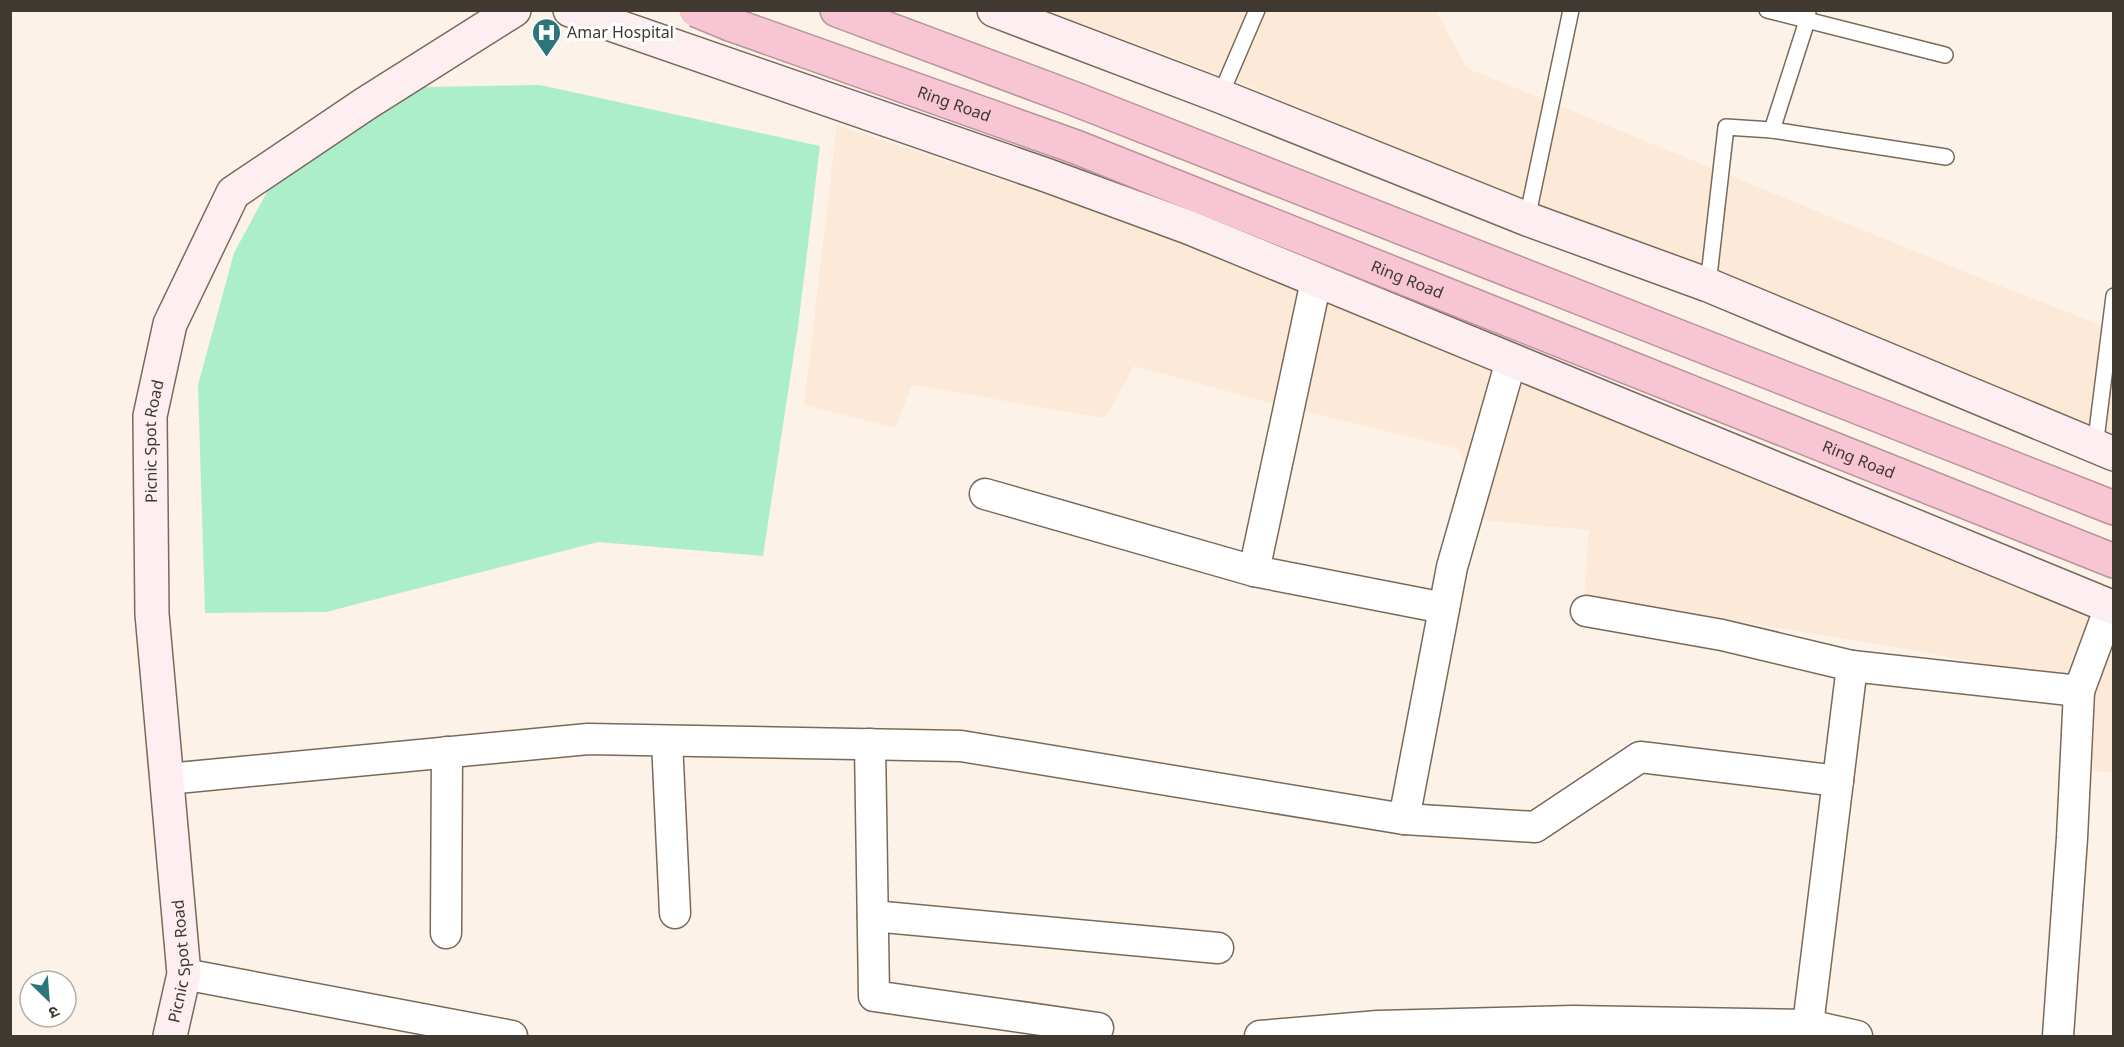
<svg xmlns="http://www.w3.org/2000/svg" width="2124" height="1047" viewBox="0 0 2124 1047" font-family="'Noto Sans','Noto Sans Devanagari',sans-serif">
  <rect width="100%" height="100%" fill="#fdf2e8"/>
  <g fill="#fde9d7">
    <polygon points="1048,11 1436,11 1467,68 1980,278 2113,330 2113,439 1547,212 1241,83"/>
    <polygon points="837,125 1113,217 1377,318 1683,450 2097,612 2070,680 1895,647 1584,596 1589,530 1482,520 1459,449 1267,402 1134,366 1105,418 912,385 895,428 804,405"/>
    <polygon points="2113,645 2113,772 2084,771 2091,684"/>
  </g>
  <polygon fill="#aceec9" points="540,85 820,146 798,327 763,556 598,542 326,612 205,613 198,385 234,253 274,179 424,87"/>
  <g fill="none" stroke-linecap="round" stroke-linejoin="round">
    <defs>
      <g id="lane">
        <polyline points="1767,10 1945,55"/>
        <polyline points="1220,96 1257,10"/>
        <polyline points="1772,130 1807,21 1808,10"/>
        <polyline points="1527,219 1571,10"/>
        <polyline points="1708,285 1726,127 1772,130 1946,157"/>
        <polyline points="2095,447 2114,296"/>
      </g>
      <g id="street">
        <polyline points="985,494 1254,571 1444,608"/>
        <polyline points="1254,571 1316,281"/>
        <polyline points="1586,611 1722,635 1852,666"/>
        <polyline points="667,741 675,913"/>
        <polyline points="870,744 874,996 1098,1028"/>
        <polyline points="167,779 588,739 961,746 1404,819 1452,567 1511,361"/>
        <polyline points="1404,819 1535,827 1640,757 1838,781"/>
        <polyline points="873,916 1218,948"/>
        <polyline points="446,933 447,752"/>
        <polyline points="184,974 512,1036"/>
        <polyline points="1260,1036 1378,1026 1573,1021 1808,1025 1852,666 2079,691 2110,607"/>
        <polyline points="1806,1036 1808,1025 1857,1036"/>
        <polyline points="2058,1036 2072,838 2079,691"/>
      </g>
      <g id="secondary">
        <polyline points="570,10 1046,175 1188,227 2114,608"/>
        <polyline points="994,10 1220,96 1527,219 1708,285 2114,454"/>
        <path id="s1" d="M170,1036l14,-62 -32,-360 -2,-198 20,-92 63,-131 132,-89 149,-94"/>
      </g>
      <g id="highway">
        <polyline points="837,10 1075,99 2114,508"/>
        <path id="s2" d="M730,24l346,123 1038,414"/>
      </g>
    </defs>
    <use href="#lane" stroke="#79695a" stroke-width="18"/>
    <use href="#street" stroke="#79695a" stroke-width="33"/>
    <use href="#secondary" stroke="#79695a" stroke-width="36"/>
    <use href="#highway" stroke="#b7949b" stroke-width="36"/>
    <use href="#lane" stroke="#fff" stroke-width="15"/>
    <use href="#street" stroke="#fff" stroke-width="30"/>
    <use href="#secondary" stroke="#fdeef2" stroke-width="33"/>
    <use href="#highway" stroke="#f7c5d3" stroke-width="33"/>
    <defs>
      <polyline id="highway-bridge" points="696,10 730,24"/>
    </defs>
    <use href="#highway-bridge" stroke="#b7949b" stroke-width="36" stroke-linecap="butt"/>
    <use href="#highway-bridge" stroke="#f7c5d3" stroke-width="33"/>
  </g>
  <defs>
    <symbol id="hospital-pin" viewBox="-11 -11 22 30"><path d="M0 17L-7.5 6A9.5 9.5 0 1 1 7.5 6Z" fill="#2b757b" stroke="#fff"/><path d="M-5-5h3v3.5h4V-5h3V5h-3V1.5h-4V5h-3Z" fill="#fff"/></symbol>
  </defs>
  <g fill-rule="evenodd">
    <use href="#hospital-pin" x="530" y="16" width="33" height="45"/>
  </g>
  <g text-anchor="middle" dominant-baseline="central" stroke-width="6" stroke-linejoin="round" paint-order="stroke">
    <g font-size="16" fill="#403932" stroke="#fff" text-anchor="start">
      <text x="567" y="32">Amar Hospital</text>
    </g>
    <g font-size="16" fill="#403932" stroke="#fff">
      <text stroke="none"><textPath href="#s2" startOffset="238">Ring Road</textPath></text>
      <text stroke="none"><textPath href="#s2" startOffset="724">Ring Road</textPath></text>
      <text stroke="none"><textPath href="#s1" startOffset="598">Picnic Spot Road</textPath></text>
      <text stroke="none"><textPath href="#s2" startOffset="1210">Ring Road</textPath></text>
      <text stroke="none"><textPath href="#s1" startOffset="76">Picnic Spot Road</textPath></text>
    </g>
  </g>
  <rect width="2124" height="1047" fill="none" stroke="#403932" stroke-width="24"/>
  <g transform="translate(48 999) rotate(155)"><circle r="28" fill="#ffffff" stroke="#b3b0ad" stroke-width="1.5"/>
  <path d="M0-4.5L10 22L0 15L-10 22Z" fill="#2b757b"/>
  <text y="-9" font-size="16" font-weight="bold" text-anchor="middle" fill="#403932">उ</text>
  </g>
</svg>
